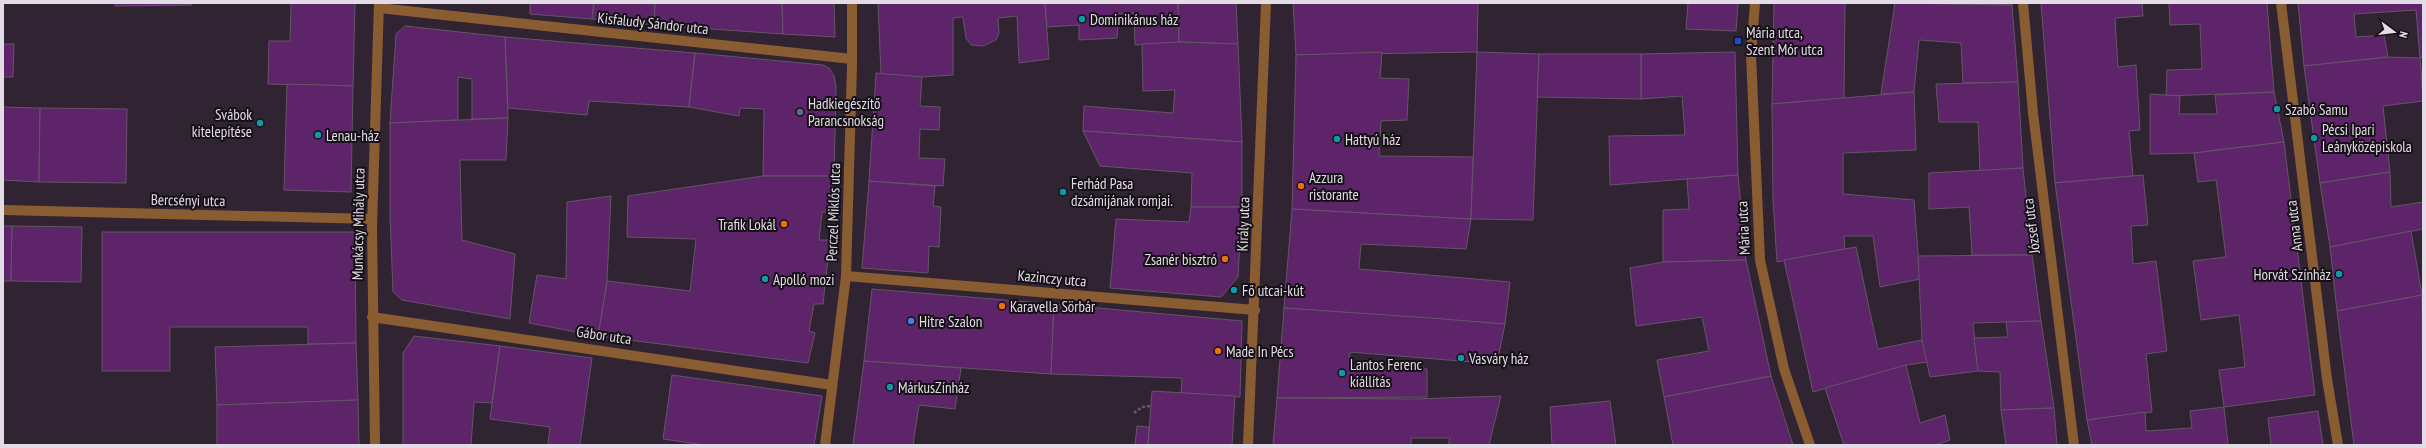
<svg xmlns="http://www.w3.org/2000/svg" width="2426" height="448" viewBox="0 0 2426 448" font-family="'PT Sans Narrow',sans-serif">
  <rect width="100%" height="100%" fill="#302433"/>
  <g fill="#5d246a" stroke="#635666">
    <polygon points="115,3 192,3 192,5 115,6"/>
    <polygon points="291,3 355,3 353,86 268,84 269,41 290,41"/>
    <polygon points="530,3 594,3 592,19 530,14"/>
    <polygon points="594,3 655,3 654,25 592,19"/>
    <polygon points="655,3 782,3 783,34 654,25"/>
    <polygon points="782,3 834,3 835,37 783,34"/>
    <polygon points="878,3 1045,3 1049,59 1019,63 1017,16 998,18 999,33 996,40 983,46 971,45 966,38 963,17 953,18 953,75 922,77 881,74"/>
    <polygon points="1045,3 1178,3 1179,42 1135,45 1134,13 1119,14 1117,38 1079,40 1079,25 1047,27"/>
    <polygon points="1178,3 1236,3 1238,44 1179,42"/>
    <polygon points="1293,3 1478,3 1477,52 1296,55"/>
    <polygon points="1688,3 1738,3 1736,31 1686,29"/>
    <polygon points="1774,3 1845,3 1844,98 1772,104"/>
    <polygon points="1895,3 2012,5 2018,82 1963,83 1961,43 1919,40 1914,92 1881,94"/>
    <polygon points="1956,3 2012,3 2012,5"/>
    <polygon points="2041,3 2142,3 2143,16 2115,18 2118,67 2136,65 2140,130 2129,131 2133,176 2055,183"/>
    <polygon points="2169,3 2267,3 2274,92 2166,96 2167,70 2202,69 2200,24 2170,25"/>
    <polygon points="2298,3 2423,3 2423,57 2420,58 2416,10 2354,14 2356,37 2384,35 2388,57 2304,66"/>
    <polygon points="405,26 505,37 508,118 472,119 472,79 458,77 458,120 390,123 396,34"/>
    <polygon points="505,37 695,53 689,107 589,101 587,115 508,108"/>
    <polygon points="1179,42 1238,44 1242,142 1083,131 1084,106 1173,113 1175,90 1143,91 1142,44"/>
    <polygon points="3,44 14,44 13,77 3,77"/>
    <polygon points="1382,52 1380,78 1409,79 1407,120 1381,121 1379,156 1473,157 1471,219 1292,209 1296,55"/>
    <polygon points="1477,52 1539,54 1533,220 1471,219"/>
    <polygon points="1735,52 1738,175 1610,185 1609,136 1685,135 1682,96 1641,99 1641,54"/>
    <polygon points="695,53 823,65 829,68 834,76 836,87 834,176 763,176 764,109 740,108 739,116 689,107"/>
    <polygon points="1539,54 1641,54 1641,99 1537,97"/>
    <polygon points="2388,57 2420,58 2423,97 2423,101 2383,106 2390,172 2320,183 2304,66"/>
    <polygon points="876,73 922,77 920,106 940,107 939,130 920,129 919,158 945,159 943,186 869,181"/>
    <polygon points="2018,82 2023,168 1980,171 1978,122 1939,122 1936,84"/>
    <polygon points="287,84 353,86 351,192 284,190"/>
    <polygon points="1914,92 1916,150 1843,153 1843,194 1914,200 1920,279 1880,287 1873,236 1844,236 1845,249 1777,262 1773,200 1772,104"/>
    <polygon points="2274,92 2284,142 2194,153 2150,154 2150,94 2180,96 2179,114 2217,114 2215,95"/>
    <polygon points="3,107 40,108 39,182 3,180"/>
    <polygon points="40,108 127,109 126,183 39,182"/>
    <polygon points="508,118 506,160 460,160 462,240 515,254 510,319 402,300 393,292 390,216 390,123"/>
    <polygon points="1083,131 1242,142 1242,207 1191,207 1192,173 1100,166"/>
    <polygon points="2284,142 2315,395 2224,407 2219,370 2245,367 2239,315 2201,320 2193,261 2226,257 2216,180 2198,182 2194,153"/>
    <polygon points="2023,168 2032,255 1972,255 1969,207 1929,209 1929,173"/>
    <polygon points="2390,172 2391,207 2423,202 2423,229 2330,247 2320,183"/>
    <polygon points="1738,175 1746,260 1663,262 1663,210 1689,209 1687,179"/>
    <polygon points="2143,175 2148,225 2131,226 2133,264 2156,261 2167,351 2146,354 2152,412 2087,420 2055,183"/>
    <polygon points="763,176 834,176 832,212 822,212 819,240 830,240 823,304 814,304 809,331 815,333 808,363 598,336 607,281 690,291 696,239 627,237 628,196"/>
    <polygon points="869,181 935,186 933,206 941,207 939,247 929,246 928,273 862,268"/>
    <polygon points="611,196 607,281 598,336 529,323 537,275 566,279 567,202"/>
    <polygon points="1191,207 1242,207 1238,277 1221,297 1110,288 1116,219 1189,222"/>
    <polygon points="1292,209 1471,219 1466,249 1361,244 1359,269 1510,282 1505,324 1284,308"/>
    <polygon points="3,226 12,226 11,281 3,281"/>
    <polygon points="12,226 82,227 81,282 11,281"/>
    <polygon points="2411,231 2422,295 2337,311 2330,247"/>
    <polygon points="102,232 355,232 356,343 308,344 308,327 170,327 170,371 102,371"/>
    <polygon points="1856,247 1878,349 1922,340 1928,362 1906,365 1813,392 1784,260"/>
    <polygon points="2032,255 2041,321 1973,323 1978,371 1930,377 1922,340 1918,256"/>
    <polygon points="1746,260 1771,376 1664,397 1657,360 1709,351 1702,317 1636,326 1630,268 1663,262"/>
    <polygon points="872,289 1054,304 1051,374 864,361"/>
    <polygon points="2422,295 2423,445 2354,445 2337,311"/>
    <polygon points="1054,304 1242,321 1240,397 1181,393 1182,378 1051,374"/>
    <polygon points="1284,308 1431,318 1505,324 1497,364 1350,352 1349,366 1427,369 1427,397 1277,398"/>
    <polygon points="2041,321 2054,408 2001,410 2000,372 1978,371 1974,338 2008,337 2006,322"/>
    <polygon points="414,336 500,346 492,403 474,402 471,445 403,445 403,353"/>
    <polygon points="356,343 358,400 217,405 215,347"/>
    <polygon points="500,346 592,358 580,445 548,445 550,427 490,419"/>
    <polygon points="864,361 961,368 955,409 919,405 913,445 853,445"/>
    <polygon points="1906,365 1920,423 1945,415 1950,440 1935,445 1844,445 1825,388"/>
    <polygon points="672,375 822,396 814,445 704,445 663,439"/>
    <polygon points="1771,376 1793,445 1673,445 1664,397"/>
    <polygon points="1152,391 1235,396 1232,445 1148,445"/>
    <polygon points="1501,396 1489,445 1448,445 1450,438 1411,438 1411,445 1273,445 1277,398 1414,399"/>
    <polygon points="358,400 359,445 217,445 217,405"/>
    <polygon points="1610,401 1616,445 1552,445 1550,407"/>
    <polygon points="2224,407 2228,445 2092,445 2087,420 2145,412 2146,431 2192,428 2190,411"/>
    <polygon points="2054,408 2057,445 2006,445 2001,410"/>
    <polygon points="2318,411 2323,445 2271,445 2268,418"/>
    <polygon points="1137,426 1149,427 1148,445 1135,445"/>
  </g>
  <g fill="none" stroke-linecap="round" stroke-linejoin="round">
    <polyline stroke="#675c6a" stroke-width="2.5" stroke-dasharray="3 2" stroke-linecap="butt" points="1134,413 1142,407 1150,406"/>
    <polyline stroke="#8a5c31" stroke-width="10" points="1248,445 1266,3"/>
    <g stroke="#8a5c31" stroke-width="10">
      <polyline points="1755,3 1751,55 1760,260 1784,369 1810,445"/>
      <polyline points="2023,3 2033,113 2074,445"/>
      <polyline points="2281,3 2327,379 2338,445"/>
      <polyline points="379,8 852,59"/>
      <polyline points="3,210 372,219"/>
      <polyline points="846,276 1255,310"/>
      <polyline points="372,317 832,385"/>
      <polyline points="375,445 372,227 379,3"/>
      <polyline points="825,445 846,276 852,66 852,3"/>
    </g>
  </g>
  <g fill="#0f9aa8" stroke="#151016" stroke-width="1.5">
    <circle cx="1082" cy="19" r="4"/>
    <circle cx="2277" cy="109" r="4"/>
    <circle cx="260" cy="123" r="4"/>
    <circle cx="318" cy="135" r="4"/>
    <circle cx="2314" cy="138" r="4"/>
    <circle cx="1337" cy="139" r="4"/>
    <circle cx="1063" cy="192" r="4"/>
    <circle cx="2339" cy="274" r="4"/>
    <circle cx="765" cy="279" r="4"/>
    <circle cx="1234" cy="290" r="4"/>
    <circle cx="1461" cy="358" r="4"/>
    <circle cx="1342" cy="373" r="4"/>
    <circle cx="890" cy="387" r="4"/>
  </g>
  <rect fill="#1a4fb4" stroke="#151016" stroke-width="1.5" x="1734" y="37" width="8" height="8" rx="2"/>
  <circle fill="#5c6f8a" stroke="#151016" stroke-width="1.5" cx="800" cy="112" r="4"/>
  <g fill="#e8710a" stroke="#151016" stroke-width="1.5">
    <circle cx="1301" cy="186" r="4"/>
    <circle cx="784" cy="224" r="4"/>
    <circle cx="1225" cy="259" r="4"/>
    <circle cx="1002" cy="306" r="4"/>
    <circle cx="1218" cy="351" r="4"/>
  </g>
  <circle fill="#3f7fe0" stroke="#151016" stroke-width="1.5" cx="911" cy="321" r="4"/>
  <g text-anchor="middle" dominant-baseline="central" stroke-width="4" stroke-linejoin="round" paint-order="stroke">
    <g font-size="15" fill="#e3dbe5" stroke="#151016" text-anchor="start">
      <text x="1090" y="19">Dominikánus ház</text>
      <text x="1746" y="32">Mária utca,<tspan x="1746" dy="17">Szent Mór utca</tspan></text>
      <text x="808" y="103">Hadkiegészítő<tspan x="808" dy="17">Parancsnokság</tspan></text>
      <text x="2285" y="109">Szabó Samu</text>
      <text x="252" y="114" text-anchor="end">Svábok<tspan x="252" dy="17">kitelepítése</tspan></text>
      <text x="2322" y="129">Pécsi Ipari<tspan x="2322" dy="17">Leányközépiskola</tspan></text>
      <text x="326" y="135">Lenau-ház</text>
      <text x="1345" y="139">Hattyú ház</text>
      <text x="1309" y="177">Azzura<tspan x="1309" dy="17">ristorante</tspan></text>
      <text x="1071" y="183">Ferhád Pasa<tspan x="1071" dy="17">dzsámijának romjai.</tspan></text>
      <text x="776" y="224" text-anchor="end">Trafik Lokál</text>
      <text x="1217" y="259" text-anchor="end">Zsanér bisztró</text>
      <text x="2331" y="274" text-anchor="end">Horvát Színház</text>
      <text x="773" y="279">Apolló mozi</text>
      <text x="1242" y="290">Fő utcai-kút</text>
      <text x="1010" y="306">Karavella Sörbár</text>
      <text x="919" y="321">Hitre Szalon</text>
      <text x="1226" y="351">Made In Pécs</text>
      <text x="1469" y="358">Vasváry ház</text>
      <text x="1350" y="364">Lantos Ferenc<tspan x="1350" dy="17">kiállítás</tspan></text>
      <text x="898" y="387">MárkusZínház</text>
    </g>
    <g font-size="15" fill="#e3dbe5" stroke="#151016">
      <text transform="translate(653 23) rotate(6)">Kisfaludy Sándor utca</text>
      <text transform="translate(188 200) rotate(1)">Bercsényi utca</text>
      <text transform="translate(833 212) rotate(-88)">Perczel Miklós utca</text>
      <text transform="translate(358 224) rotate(-89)">Munkácsy Mihály utca</text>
      <text transform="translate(1243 224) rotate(-88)">Király utca</text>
      <text transform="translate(2031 226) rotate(-97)">József utca</text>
      <text transform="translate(2294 226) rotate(-97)">Anna utca</text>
      <text transform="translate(1743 228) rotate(-93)">Mária utca</text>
      <text transform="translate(1052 278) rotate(5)">Kazinczy utca</text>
      <text transform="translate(604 335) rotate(8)">Gábor utca</text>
    </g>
  </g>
  <rect width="2426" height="448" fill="none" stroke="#e3dbe5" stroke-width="8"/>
  <g transform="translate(2394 32) rotate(105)" stroke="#151016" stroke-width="3" paint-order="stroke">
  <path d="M0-3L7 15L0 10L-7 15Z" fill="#e3dbe5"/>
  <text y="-6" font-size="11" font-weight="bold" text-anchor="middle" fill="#e3dbe5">N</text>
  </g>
</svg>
